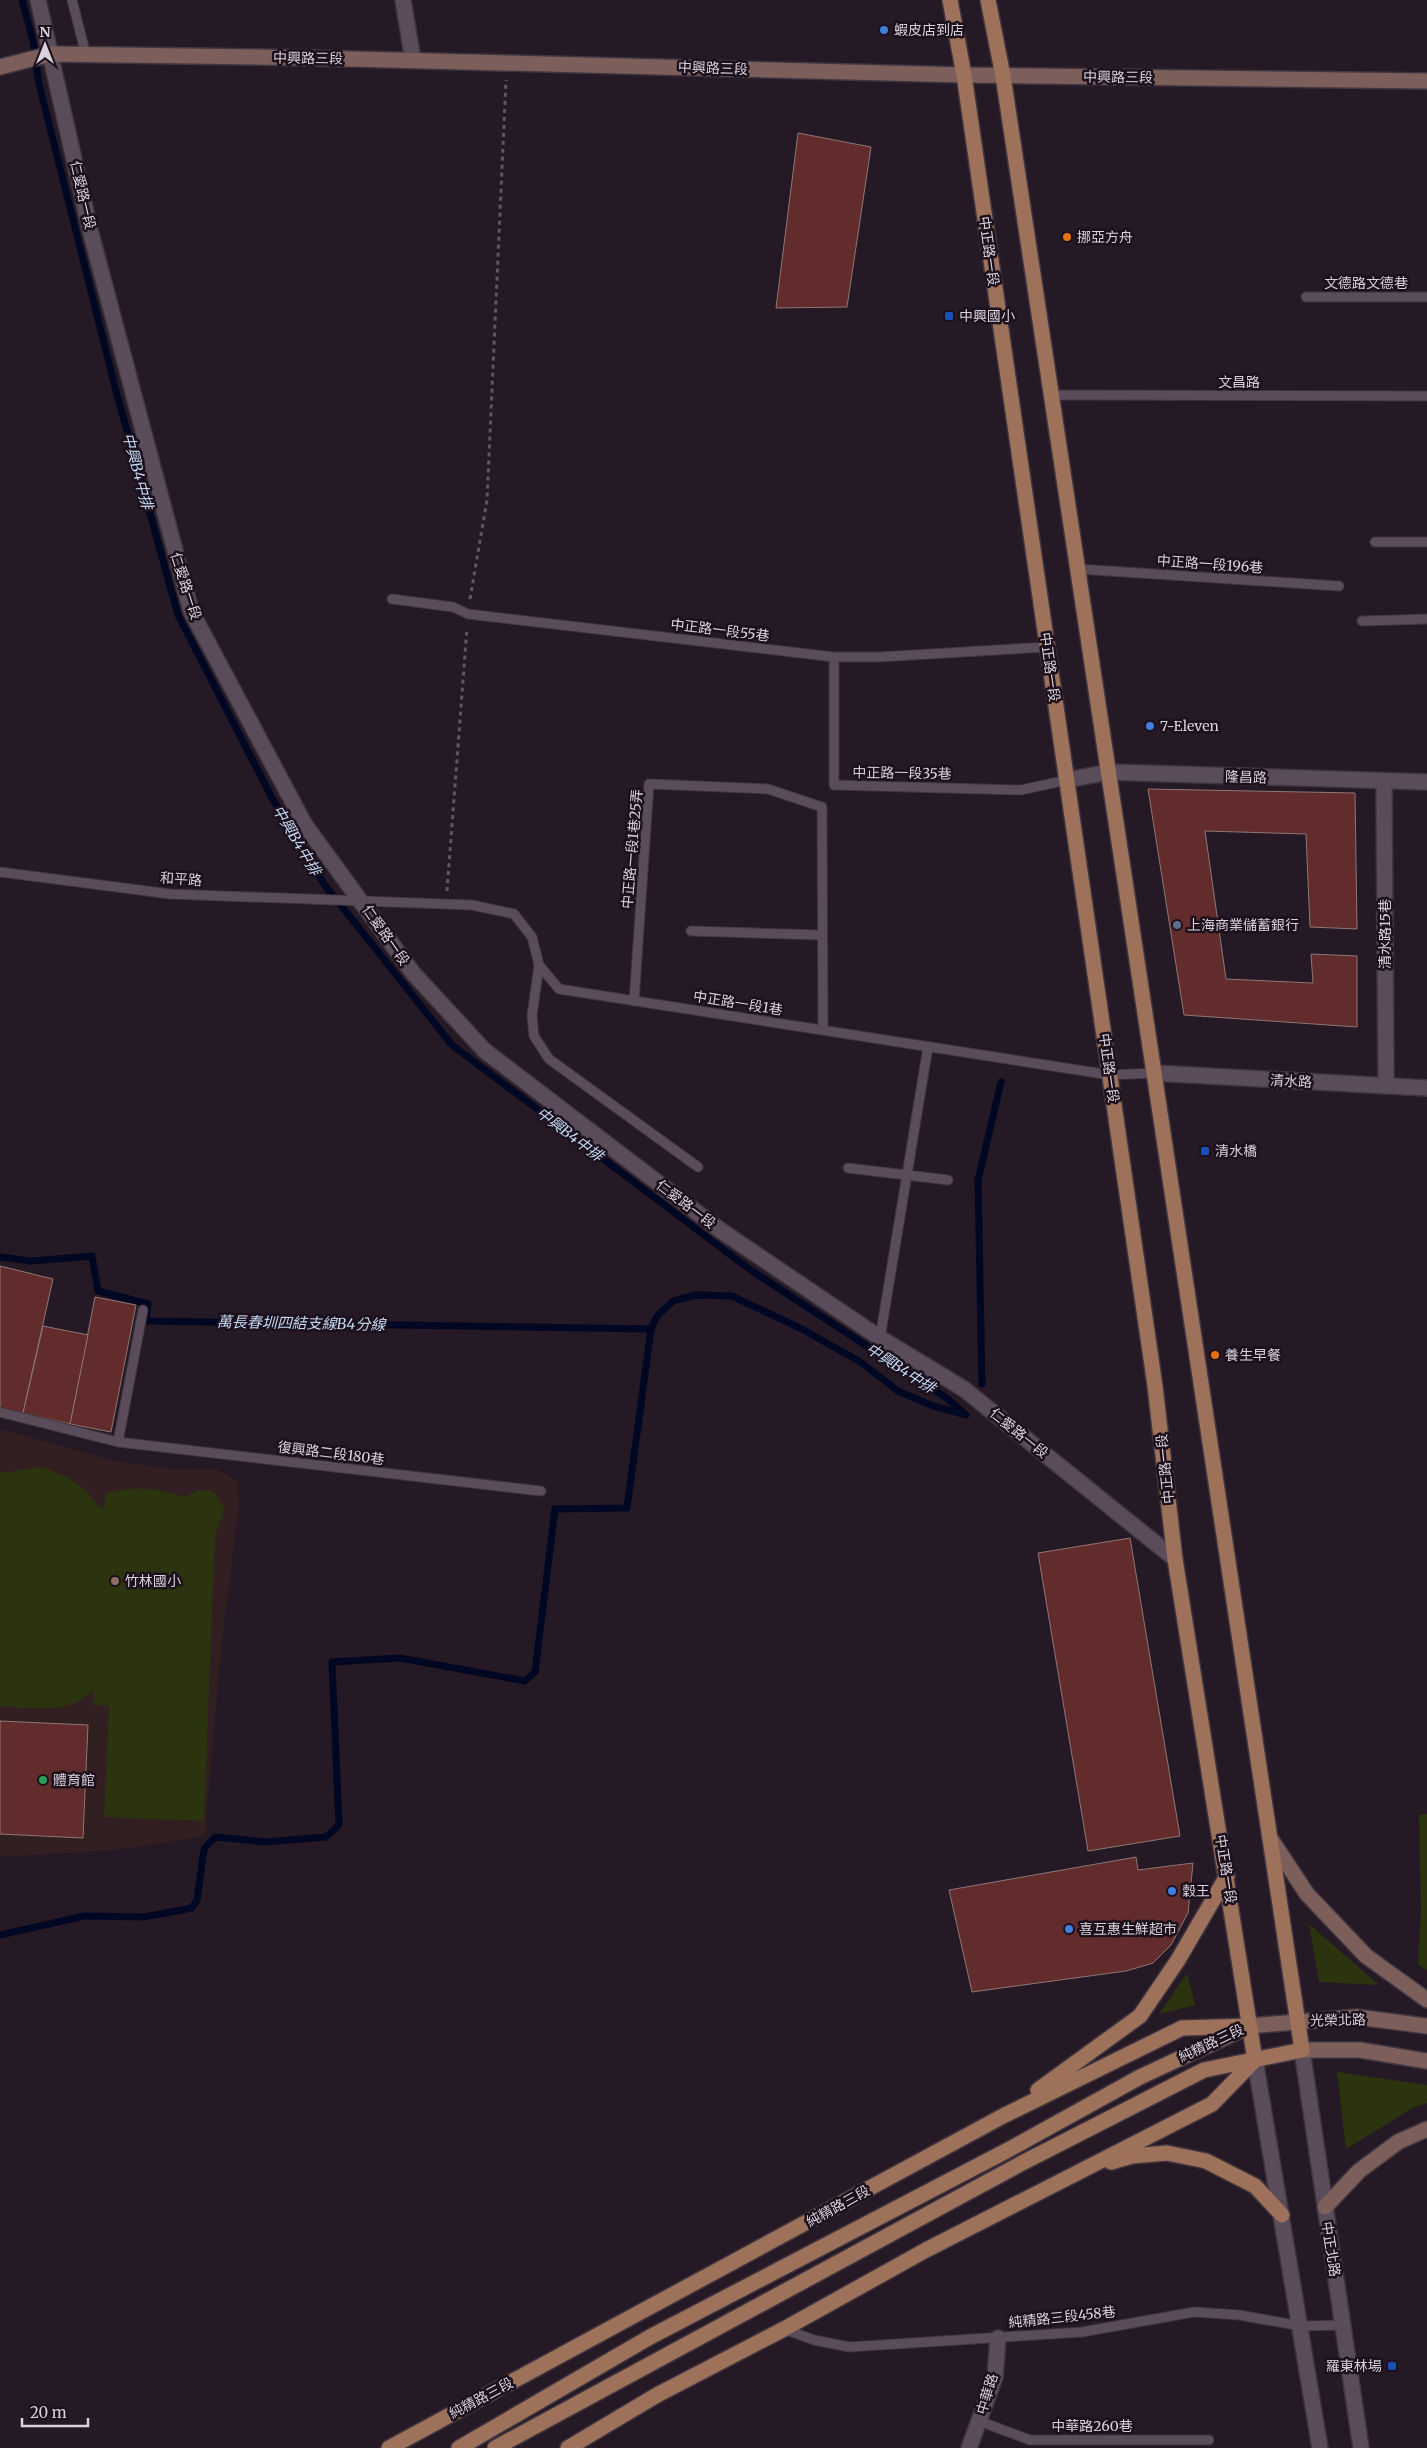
<svg xmlns="http://www.w3.org/2000/svg" width="1427" height="2448" viewBox="0 0 1427 2448" font-family="Merriweather,'Noto Sans TC',serif">
  <rect width="100%" height="100%" fill="#251925"/>
  <polygon fill="#321f21" points="0,1429 115,1461 178,1470 216,1469 237,1481 239,1503 220,1659 205,1836 116,1850 0,1857"/>
  <g fill="#2b340f">
    <path d="M42,1467c34,12 38,17 61,44l3,-17c30,-9 49,-6 78,3l15,-7 14,1 12,18 -10,25 -11,287 -100,-4 5,-111 -15,-1 -1,-15c-5,3 -10,9 -16,12 -22,10 -53,6 -77,4v-233z"/>
    <polygon points="1427,1814 1427,1970 1418,1965 1421,1911 1419,1815"/>
    <polygon points="1309,1924 1379,1985 1319,1982"/>
    <polygon points="1187,1973 1195,2005 1159,2014"/>
    <polygon points="1337,2072 1427,2085 1427,2103 1413,2108 1346,2149"/>
  </g>
  <g fill="none" stroke-linecap="round" stroke-linejoin="round">
    <g stroke="#000722" stroke-width="7">
      <polyline points="22,0 33,41 39,84 116,391 178,615 272,798 324,884 452,1045 749,1269 948,1399 966,1415"/>
      <polyline points="0,1257 31,1261 92,1256 98,1291 148,1304 146,1321 651,1329"/>
      <polyline points="982,1384 978,1180 1001,1082"/>
      <polyline points="0,1935 84,1916 144,1917 192,1908 197,1900 204,1849 215,1837 265,1842 326,1837 339,1825 332,1662 400,1658 525,1681 535,1672 555,1509 627,1508 651,1329 657,1316 673,1301 696,1295 732,1296 800,1328 859,1361 898,1391 933,1406 963,1414"/>
    </g>
  </g>
  <g fill="#632c2c" stroke="#8e7776">
    <polygon points="798,133 871,147 847,307 776,308"/>
    <polygon points="1148,789 1355,793 1357,929 1310,927 1306,834 1205,831 1226,979 1313,983 1311,954 1357,956 1357,1027 1184,1015"/>
    <polygon points="0,1266 53,1279 23,1413 0,1408"/>
    <polygon points="95,1297 136,1305 111,1432 70,1424"/>
    <polygon points="43,1326 88,1335 70,1424 23,1413"/>
    <polygon points="1130,1538 1180,1836 1088,1851 1038,1553"/>
    <polygon points="0,1721 88,1725 83,1838 0,1834"/>
    <polygon points="1136,1857 1138,1870 1193,1863 1188,1913 1171,1945 1153,1963 1126,1971 972,1992 949,1890"/>
  </g>
  <g fill="none" stroke-linecap="round" stroke-linejoin="round">
    <defs>
      <g id="lane">
        <polyline points="72,0 86,55"/>
        <polyline points="1306,297 1427,297"/>
        <polyline points="1052,395 1427,396"/>
        <polyline points="1375,542 1427,542"/>
        <polyline points="1078,569 1339,586"/>
        <polyline points="392,599 453,607 468,614 834,657 879,657 1047,647"/>
        <polyline points="1362,621 1427,619"/>
        <polyline points="834,657 834,785 1021,790 1067,780"/>
        <polyline points="0,872 170,894 472,905 514,914 532,937 539,965 559,989 1110,1075 1154,1073"/>
        <polyline points="691,931 821,935"/>
        <polyline points="539,965 532,1016 534,1036 549,1059 698,1167"/>
        <polyline points="634,1001 649,784 768,789 822,807 823,1030"/>
        <polyline points="848,1168 948,1180"/>
        <polyline points="880,1338 928,1047"/>
        <polyline points="0,1412 118,1442 541,1491"/>
        <polyline points="118,1442 143,1310"/>
        <polyline points="784,2329 814,2340 849,2347 1082,2332 1194,2312 1239,2315 1301,2326 1343,2325"/>
        <polyline points="979,2421 1030,2440 1209,2440"/>
      </g>
      <g id="street">
        <polyline points="38,0 90,230 191,611 305,825 413,973 485,1051 720,1230 880,1338 964,1389 1175,1559"/>
        <polyline points="403,0 413,60"/>
        <polyline points="1067,780 1109,772 1427,782"/>
        <polyline points="1384,782 1386,1086"/>
        <polyline points="1154,1073 1427,1088"/>
        <polyline points="1302,2050 1361,2448"/>
        <polyline points="1255,2060 1320,2448"/>
        <polyline points="969,2448 995,2377 998,2338"/>
      </g>
      <g id="secondary">
        <polyline points="0,67 51,54 314,58 964,75 1427,81"/>
        <polyline points="1270,1838 1307,1894 1366,1956 1427,2000"/>
        <polyline points="1249,2026 1357,2017 1427,2026"/>
        <polyline points="1302,2050 1360,2050 1427,2061"/>
        <polyline points="1325,2207 1359,2171 1398,2142 1427,2129"/>
      </g>
      <g id="primary">
        <polyline points="950,0 964,75 1155,1386 1175,1559 1255,2060"/>
        <polyline points="1038,2090 1140,2016 1178,1960 1227,1876"/>
        <polyline points="1111,2162 1132,2156 1167,2153 1206,2161 1255,2186 1282,2215"/>
        <polyline points="389,2448 1003,2116 1182,2028 1249,2026"/>
        <polyline points="459,2448 650,2337 1008,2150 1140,2077 1243,2029"/>
        <polyline points="495,2448 1024,2162 1204,2070 1302,2050 1003,76 988,0"/>
        <polyline points="568,2448 657,2395 784,2329 926,2250 1212,2104 1255,2060"/>
      </g>
    </defs>
    <use href="#lane" stroke="#3f353f" stroke-width="11"/>
    <use href="#street" stroke="#3f353f" stroke-width="18"/>
    <use href="#secondary" stroke="#3f353f" stroke-width="18"/>
    <use href="#primary" stroke="#3f353f" stroke-width="18"/>
    <g stroke="#605660" stroke-width="3" stroke-dasharray="4 4" stroke-linecap="butt">
      <polyline points="470,599 487,500 506,80"/>
      <polyline points="447,891 467,628"/>
    </g>
    <use href="#lane" stroke="#5a4c5a" stroke-width="9"/>
    <use href="#street" stroke="#5a4c5a" stroke-width="15"/>
    <use href="#secondary" stroke="#7c5e5a" stroke-width="15"/>
    <use href="#primary" stroke="#9e715a" stroke-width="15"/>
  </g>
  <g fill="#3f7fe0" stroke="#1b101c" stroke-width="2">
    <circle cx="884" cy="30" r="5"/>
    <circle cx="1150" cy="726" r="5"/>
    <circle cx="1172" cy="1891" r="5"/>
    <circle cx="1069" cy="1929" r="5"/>
  </g>
  <g fill="#e8710a" stroke="#1b101c" stroke-width="2">
    <circle cx="1067" cy="237" r="5"/>
    <circle cx="1215" cy="1355" r="5"/>
  </g>
  <g fill="#1a4fb4" stroke="#1b101c" stroke-width="2">
    <rect x="944" y="311" width="10" height="10" rx="2.5"/>
    <rect x="1200" y="1146" width="10" height="10" rx="2.5"/>
    <rect x="1387" y="2361" width="10" height="10" rx="2.5"/>
  </g>
  <circle fill="#5c6f8a" stroke="#1b101c" stroke-width="2" cx="1177" cy="925" r="5"/>
  <circle fill="#8d6e63" stroke="#1b101c" stroke-width="2" cx="115" cy="1581" r="5"/>
  <circle fill="#2e9e5b" stroke="#1b101c" stroke-width="2" cx="43" cy="1780" r="5"/>
  <g text-anchor="middle" dominant-baseline="central" stroke-width="5" stroke-linejoin="round" paint-order="stroke">
    <g font-size="14" fill="#dad2da" stroke="#1b101c" text-anchor="start">
      <text x="894" y="30">蝦皮店到店</text>
      <text x="1077" y="237">挪亞方舟</text>
      <text x="959" y="316">中興國小</text>
      <text x="1160" y="726">7-Eleven</text>
      <text x="1187" y="925">上海商業儲蓄銀行</text>
      <text x="1215" y="1151">清水橋</text>
      <text x="1225" y="1355">養生早餐</text>
      <text x="125" y="1581">竹林國小</text>
      <text x="53" y="1780">體育館</text>
      <text x="1182" y="1891">穀王</text>
      <text x="1079" y="1929">喜互惠生鮮超市</text>
      <text x="1382" y="2366" text-anchor="end">羅東林場</text>
    </g>
    <g font-size="14" fill="#dad2da" stroke="#1b101c">
      <text transform="translate(308 58) rotate(1)">中興路三段</text>
      <text transform="translate(713 68) rotate(2)">中興路三段</text>
      <text transform="translate(1118 77) rotate(1)">中興路三段</text>
      <text transform="translate(83 195) rotate(77)">仁愛路一段</text>
      <text transform="translate(989 251) rotate(82)">中正路一段</text>
      <text x="1366" y="283">文德路文德巷</text>
      <text x="1239" y="382">文昌路</text>
      <text transform="translate(1210 564) rotate(4)">中正路一段196巷</text>
      <text transform="translate(186 586) rotate(72)">仁愛路一段</text>
      <text transform="translate(720 630) rotate(7)">中正路一段55巷</text>
      <text transform="translate(1050 667) rotate(82)">中正路一段</text>
      <text transform="translate(902 773) rotate(1)">中正路一段35巷</text>
      <text transform="translate(1246 777) rotate(2)">隆昌路</text>
      <text transform="translate(632 849) rotate(-85)">中正路一段1巷25弄</text>
      <text transform="translate(181 879) rotate(4)">和平路</text>
      <text transform="translate(1385 934) rotate(-90)">清水路15巷</text>
      <text transform="translate(386 935) rotate(55)">仁愛路一段</text>
      <text transform="translate(738 1003) rotate(9)">中正路一段1巷</text>
      <text transform="translate(1109 1068) rotate(82)">中正路一段</text>
      <text transform="translate(1291 1081) rotate(3)">清水路</text>
      <text transform="translate(686 1204) rotate(37)">仁愛路一段</text>
      <text transform="translate(1019 1433) rotate(39)">仁愛路一段</text>
      <text transform="translate(331 1453) rotate(7)">復興路二段180巷</text>
      <text transform="translate(1165 1469) rotate(-96)">中正路一段</text>
      <text transform="translate(1226 1869) rotate(81)">中正路一段</text>
      <text transform="translate(1338 2020) rotate(-1)">光榮北路</text>
      <text transform="translate(1211 2043) rotate(-25)">純精路三段</text>
      <text transform="translate(838 2206) rotate(-29)">純精路三段</text>
      <text transform="translate(1331 2249) rotate(81)">中正北路</text>
      <text transform="translate(1062 2317) rotate(-6)">純精路三段458巷</text>
      <text transform="translate(987 2394) rotate(-73)">中華路</text>
      <text transform="translate(481 2398) rotate(-28)">純精路三段</text>
      <text x="1092" y="2426">中華路260巷</text>
    </g>
    <g font-size="15" font-style="italic" fill="#c3d9f4" stroke="#1b101c">
      <text transform="translate(138 471) rotate(75)">中興B4中排</text>
      <text transform="translate(297 840) rotate(59)">中興B4中排</text>
      <text transform="translate(570 1134) rotate(37)">中興B4中排</text>
      <text transform="translate(301 1323) rotate(1)">萬長春圳四結支線B4分線</text>
      <text transform="translate(901 1368) rotate(33)">中興B4中排</text>
    </g>
  </g>
  <g transform="translate(45 45)" stroke="#1b101c" stroke-width="4" paint-order="stroke">
  <path d="M0-4L9 19L0 12L-9 19Z" fill="#dad2da"/>
  <text y="-8" font-size="14" font-weight="bold" text-anchor="middle" fill="#dad2da">N</text>
  </g>
  <path d="M22 2418v8h66v-8" fill="none" stroke="#dad2da" stroke-width="2.5"/>
  <text x="30" y="2418" font-size="15" fill="#dad2da" stroke="#1b101c" stroke-width="4" paint-order="stroke">20 m</text>
</svg>
